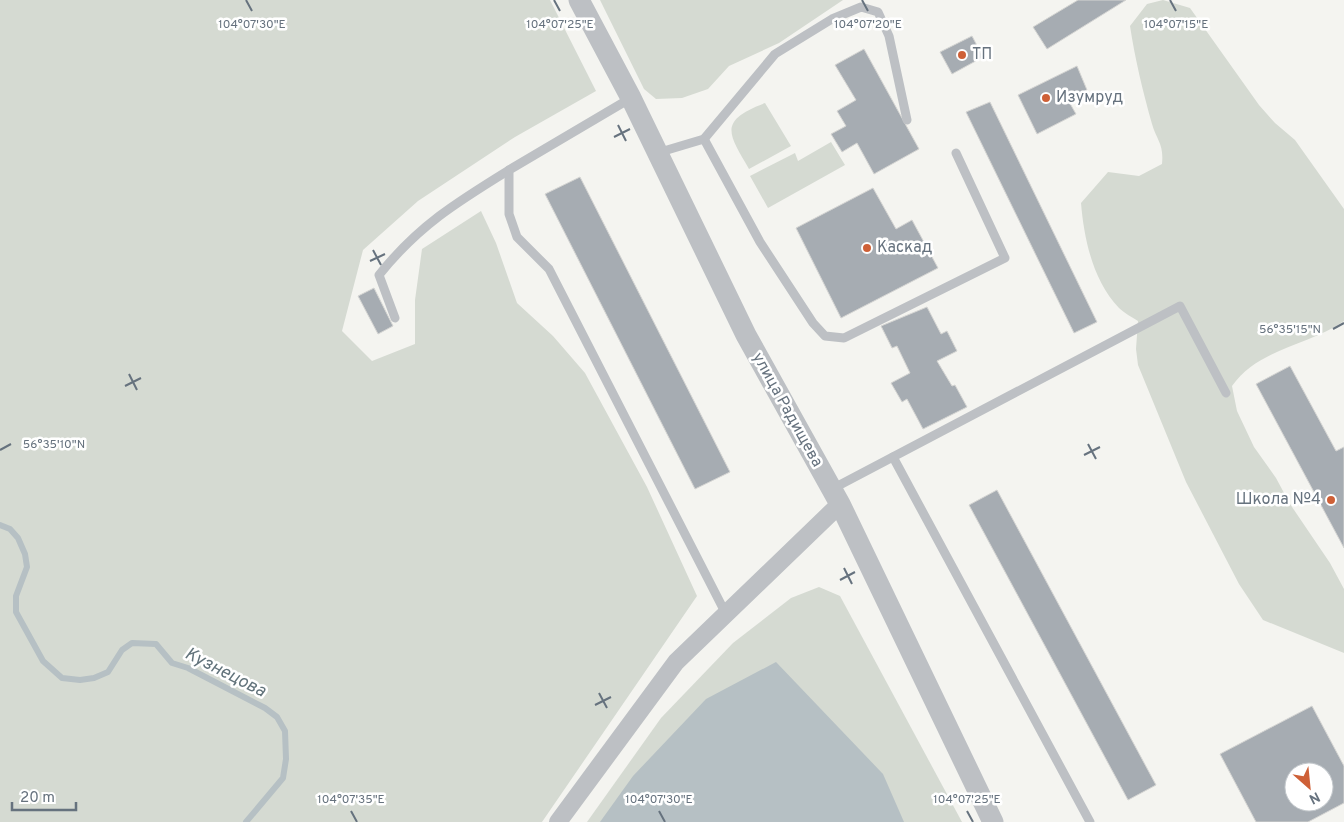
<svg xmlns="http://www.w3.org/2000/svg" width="1344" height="822" viewBox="0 0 1344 822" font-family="Overpass,sans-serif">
  <rect width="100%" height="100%" fill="#f4f4f0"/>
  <g fill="#d5dad2">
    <polygon points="0,0 550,0 596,91 515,137 418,201 363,250 342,331 372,361 415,344 415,300 422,249 481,211 496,243 517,303 553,336 585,373 647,487 697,596 542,822 0,822"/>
    <polygon points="600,0 843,0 779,43 729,66 708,89 682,98 656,99 644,89"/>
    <path d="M1163,0l27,8 69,97 16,18 20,17 49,69v112c-36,25 -85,27 -112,65l5,25 17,36 22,31 14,26 40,59 14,26v64l-81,-33 -24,-36 -53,-102 -48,-117 -2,-16 2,-28c-6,-4 -14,-8 -19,-13 -26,-27 -35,-69 -38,-105l27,-31 31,4 23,-12c2,-20 -5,-23 -10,-40 -9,-32 -17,-65 -22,-98l17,-22z"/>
    <path d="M765,103l26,43 -42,23c-20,-35 -32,-48 16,-66z"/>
    <polygon points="831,142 845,165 768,208 750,176 795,153 798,161"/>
    <polygon points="819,587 840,596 962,822 587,822 661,718 733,643 791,598"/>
  </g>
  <polygon fill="#b6c0c4" points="776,662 883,774 904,822 600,822 633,776 706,699"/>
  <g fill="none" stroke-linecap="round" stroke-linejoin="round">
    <polyline stroke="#b6c0c4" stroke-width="6" points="0,525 10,529 18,538 25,554 27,567 16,596 16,612 43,661 62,678 80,680 94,678 108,672 122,650 132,643 156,644 172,663 188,668 265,708 277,717 285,731 286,759 283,778 246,822"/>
  </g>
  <g fill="#a6acb2" stroke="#d5d5d3" fill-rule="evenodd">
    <polygon points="1078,0 1126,0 1047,49 1033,27"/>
    <polygon points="972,36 983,57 952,74 940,52"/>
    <polygon points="864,49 919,149 874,174 857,143 842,152 831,134 846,126 837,111 856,100 835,65"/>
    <polygon points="1077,66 1087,90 1068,100 1076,114 1037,134 1018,95"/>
    <polygon points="990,102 1097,322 1074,333 966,112"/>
    <polygon points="580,177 730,472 695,489 545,194"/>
    <polygon points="873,188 896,229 912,220 938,268 841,318 796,228"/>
    <polygon points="374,288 393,326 378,334 358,296"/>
    <polygon points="927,307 941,334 947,331 957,351 937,361 952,386 955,385 967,407 923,429 907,399 902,402 891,383 910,373 897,346 892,348 881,326"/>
    <polygon points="1290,366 1336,451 1344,447 1344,548 1256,384"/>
    <polygon points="997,490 1156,785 1128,800 969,505"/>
    <path d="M1312,706l32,60v37l-36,19h-52l-36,-68zM1294,772h30v30h-30z"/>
  </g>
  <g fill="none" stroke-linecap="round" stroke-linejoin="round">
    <g stroke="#bdc0c4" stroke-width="9">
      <polyline points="631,98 509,170 509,214 517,237 549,269 726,614"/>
      <polyline points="704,139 760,242 813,323 825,336 844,338 1005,258 956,153"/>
      <polyline points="657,153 704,139 775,54 832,19 861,7 878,12 889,36 907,120"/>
      <path d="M395,318l-16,-43c39,-49 78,-73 130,-105"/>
      <polyline points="893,457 1090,822"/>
      <polyline points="832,489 1180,306 1226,393"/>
    </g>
    <polyline stroke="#bdc0c4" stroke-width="18" points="558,822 676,662 840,504"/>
    <polyline stroke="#bdc0c4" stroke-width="21" points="579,0 631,98 746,335 840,504 993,822"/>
  </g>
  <path fill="none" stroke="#66727e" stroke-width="2" d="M246,0l6,11M554,0l6,11M862,0l6,11M1170,0l6,11M618,125l8,16M614,137l16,-8M373,250l8,15M370,261l15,-7M1333,329l11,-6M129,374l8,16M125,386l16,-8M1088,444l8,15M0,450l11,-6M1084,455l16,-8M844,568l8,16M840,580l15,-8M599,693l8,15M595,705l16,-8M351,811l6,11M659,811l6,11M967,811l6,11"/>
  <g fill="#ce6037" stroke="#fff" stroke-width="2">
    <circle cx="962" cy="55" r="5"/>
    <circle cx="1046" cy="98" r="5"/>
    <circle cx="867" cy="248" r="5"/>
    <circle cx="1331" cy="500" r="5"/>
  </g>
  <g text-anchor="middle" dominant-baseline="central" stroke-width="5" stroke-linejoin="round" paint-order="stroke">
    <g font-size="16" fill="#66727e" stroke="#fff" text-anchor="start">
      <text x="972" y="55">ТП</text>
      <text x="1056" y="98">Изумруд</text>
      <text x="877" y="248">Каскад</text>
      <text x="1321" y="500" text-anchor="end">Школа №4</text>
    </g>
    <g font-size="16" fill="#66727e" stroke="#fff">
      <text transform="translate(787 410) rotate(61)">улица Радищева</text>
    </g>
    <g font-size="18" font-style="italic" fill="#62737b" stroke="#fff">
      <text transform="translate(225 673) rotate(27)">Кузнецова</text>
    </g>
  </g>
  <g font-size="12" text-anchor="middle" fill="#66727e" stroke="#fff" stroke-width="5" stroke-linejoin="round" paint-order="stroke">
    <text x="252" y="28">104°07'30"E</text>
    <text x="560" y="28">104°07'25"E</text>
    <text x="868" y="28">104°07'20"E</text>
    <text x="1176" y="28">104°07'15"E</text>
    <text x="1290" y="333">56°35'15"N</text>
    <text x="54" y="448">56°35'10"N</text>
    <text x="351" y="803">104°07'35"E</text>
    <text x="659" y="803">104°07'30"E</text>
    <text x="967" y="803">104°07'25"E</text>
  </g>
  <g transform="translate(1309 787) rotate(153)"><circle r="24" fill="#ffffff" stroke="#c2c7cb"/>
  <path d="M0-4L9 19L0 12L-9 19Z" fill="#ce6037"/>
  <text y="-8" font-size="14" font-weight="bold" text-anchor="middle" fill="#66727e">N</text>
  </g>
  <path d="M12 802v8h64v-8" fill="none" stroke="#66727e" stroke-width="2.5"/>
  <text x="20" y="802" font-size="15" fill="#66727e" stroke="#ffffff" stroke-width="4" paint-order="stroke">20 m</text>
</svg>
